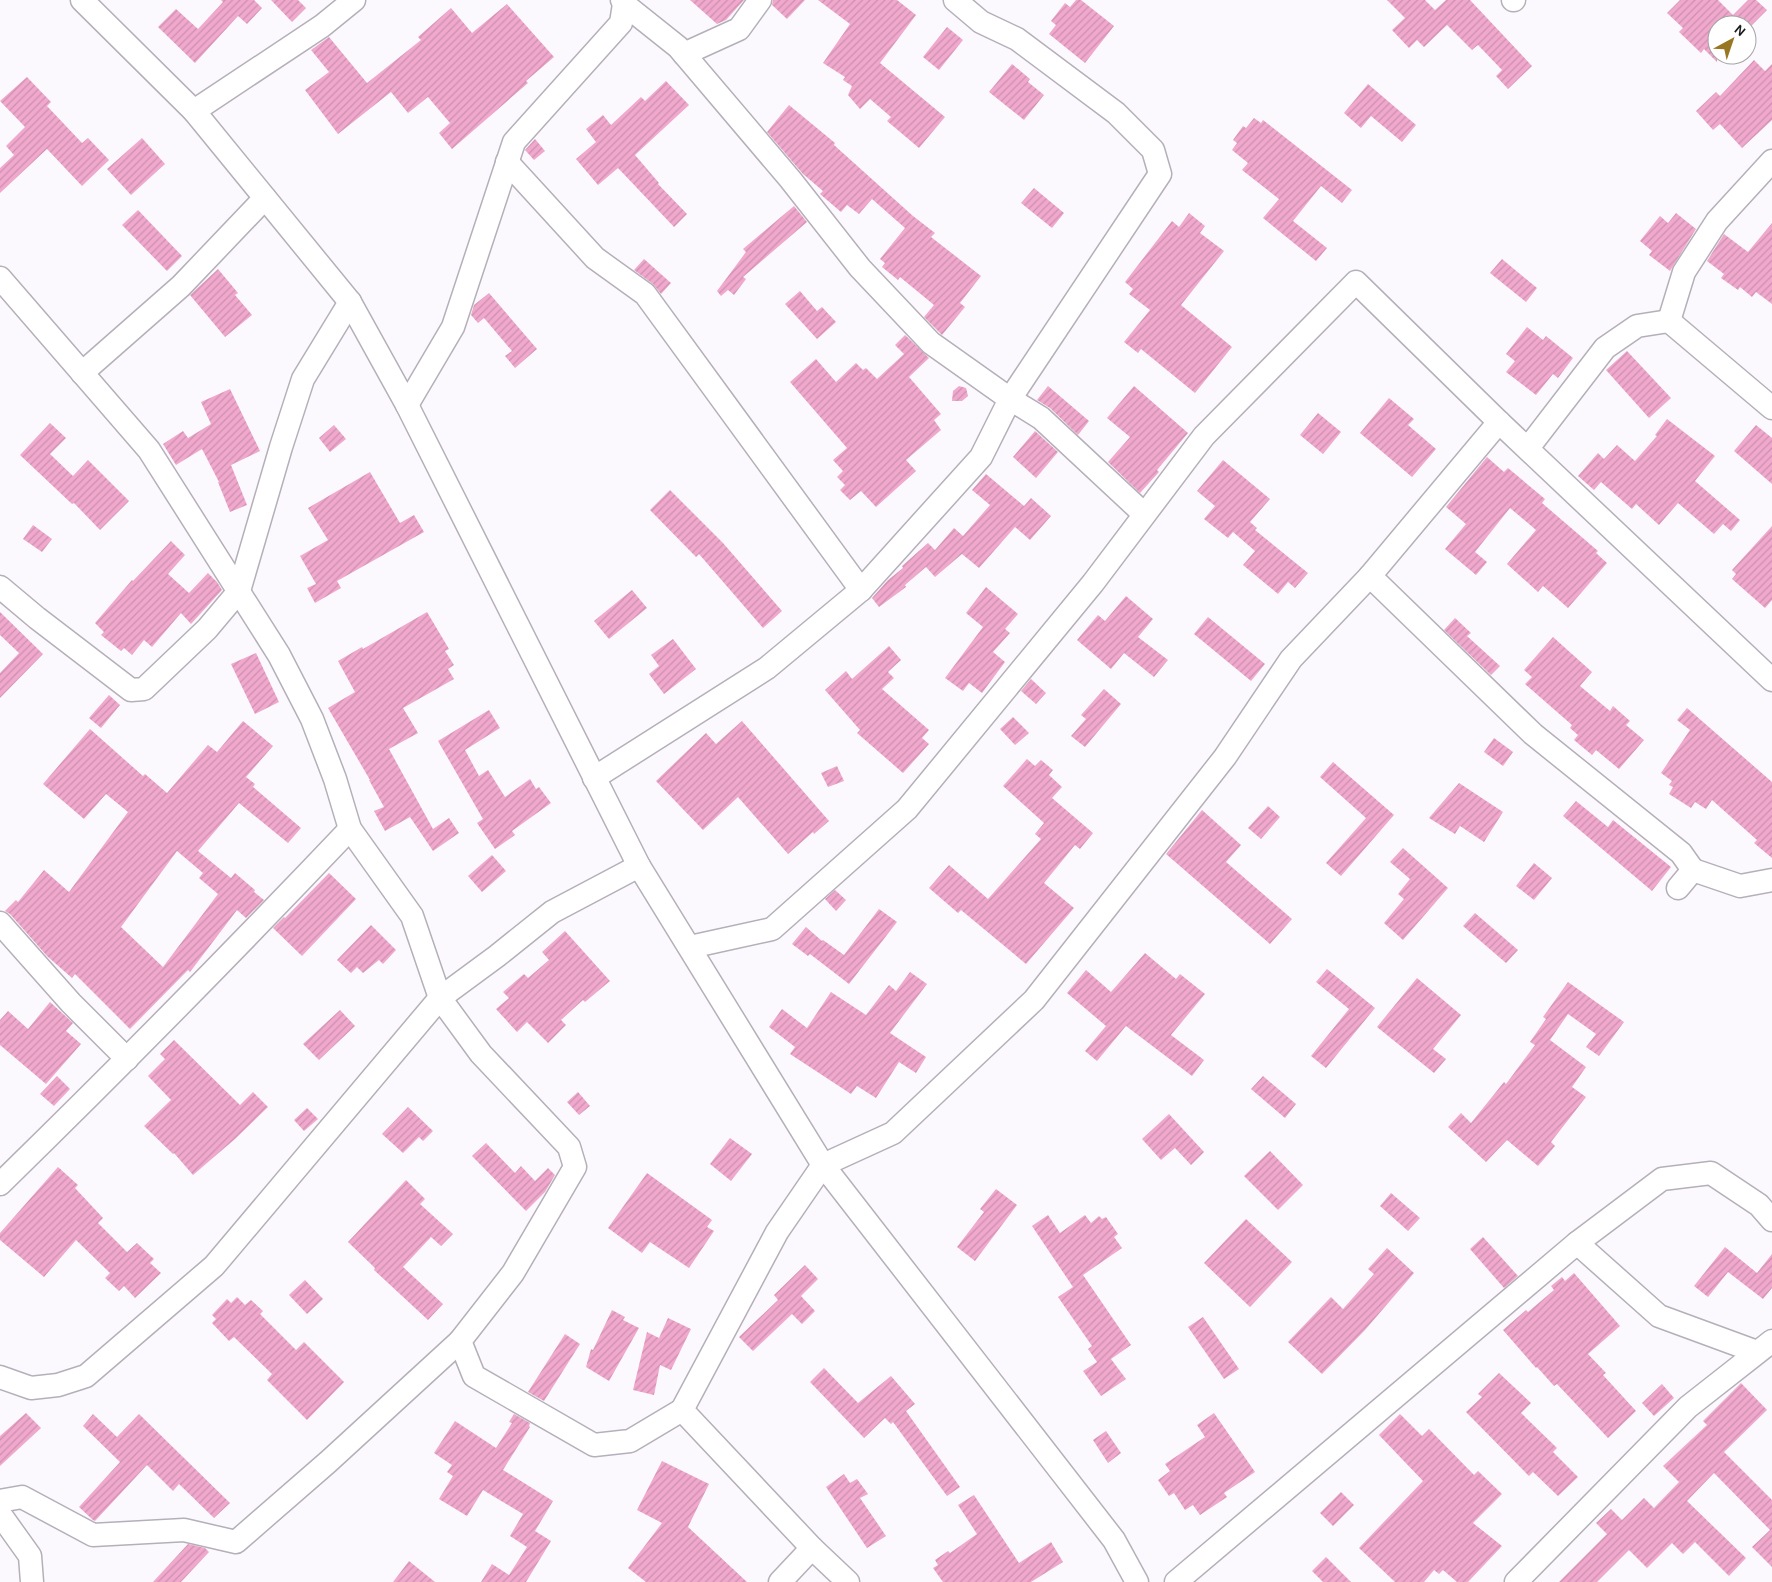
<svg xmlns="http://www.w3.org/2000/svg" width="1772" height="1582" viewBox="0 0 1772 1582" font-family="Karla,sans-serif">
  <defs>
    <pattern id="building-hatch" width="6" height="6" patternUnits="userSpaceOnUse" patternTransform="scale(1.25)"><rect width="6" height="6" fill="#f0a8cc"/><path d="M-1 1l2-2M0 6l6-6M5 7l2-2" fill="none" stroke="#cd90af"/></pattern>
  </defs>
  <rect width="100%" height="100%" fill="#fcf9fe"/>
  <g fill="url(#building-hatch)" fill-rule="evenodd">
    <polygon points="221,0 254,0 262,8 247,24 238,16 195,63 158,27 176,9 198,29 223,2"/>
    <polygon points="271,0 298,0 306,8 292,22"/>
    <polygon points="690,0 744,0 726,20 717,24"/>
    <polygon points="773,0 805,0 787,19 772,5"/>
    <polygon points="818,0 897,0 916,15 880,63 945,117 919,148 887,121 891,117 870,99 860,109 848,95 852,86 843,80 845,77 823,63 850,24"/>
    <polygon points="1076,0 1081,0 1114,26 1085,63 1049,34 1056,25 1051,21 1065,3 1070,7"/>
    <polygon points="1387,0 1425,0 1435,10 1446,0 1470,0 1532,66 1508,89 1496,76 1502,70 1478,45 1472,50 1447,25 1424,47 1417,40 1409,48 1392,30 1405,18"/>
    <polygon points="1680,0 1718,0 1733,15 1748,0 1756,0 1767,10 1752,25 1717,25 1717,62 1704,49 1701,53 1679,32 1683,28 1667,13"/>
    <polygon points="507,4 554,57 526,81 528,83 452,149 439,133 450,123 428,97 408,113 391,92 338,134 305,90 329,72 311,50 329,37 367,83 421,40 418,37 451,8 472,33"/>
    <polygon points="947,27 963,40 939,70 923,57"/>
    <polygon points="1754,60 1765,71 1772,64 1772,120 1742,148 1720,124 1713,130 1696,111 1716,92 1720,96"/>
    <polygon points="1012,64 1030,79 1028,82 1044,95 1024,120 989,92"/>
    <polygon points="27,77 51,102 47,106 82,143 88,138 109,160 82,186 47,149 0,193 0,168 14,155 6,146 25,127 0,101"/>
    <polygon points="666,81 689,105 635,155 659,183 658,184 687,214 674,227 618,168 598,185 576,159 596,142 586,129 603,115 611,125 641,97 645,101"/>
    <polygon points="1368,84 1416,125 1402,142 1371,116 1361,128 1344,113"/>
    <polygon points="789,105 835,143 834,145 913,216 935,233 931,237 981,276 960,303 965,307 942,335 924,317 934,305 900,277 898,280 882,267 885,263 880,259 905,228 872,199 859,214 847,205 841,212 820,194 823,191 803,174 767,132"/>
    <polygon points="1254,118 1261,123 1263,120 1352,190 1342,203 1321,186 1293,221 1327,248 1316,261 1263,218 1279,199 1242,170 1248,163 1232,150 1237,143 1233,140 1243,126 1246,128"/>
    <polygon points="142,138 165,164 131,195 107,169"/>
    <polygon points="535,139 545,151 534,160 525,150"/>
    <polygon points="1034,188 1064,213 1052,228 1021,203"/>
    <polygon points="794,206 807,222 743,277 746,279 734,295 728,290 721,296 717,291 746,252 743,249"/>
    <polygon points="138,210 182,256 167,271 122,225"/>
    <polygon points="1189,213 1205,226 1200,233 1224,251 1181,305 1232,347 1195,393 1141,349 1138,353 1124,342 1150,310 1129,294 1133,289 1125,282 1172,221 1179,227"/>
    <polygon points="1676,213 1696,229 1670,271 1649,255 1652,251 1640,241 1660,216 1668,223"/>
    <polygon points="1772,223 1772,304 1756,292 1752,297 1740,287 1738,290 1721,278 1724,274 1707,261 1724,234 1748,252"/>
    <polygon points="644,259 671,283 661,294 653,284 634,270"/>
    <polygon points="1502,259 1537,288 1526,302 1490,273"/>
    <polygon points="218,269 238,293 235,295 252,315 225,337 190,295"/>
    <polygon points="800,291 817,311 822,307 836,322 817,339 785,304"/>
    <polygon points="489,293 537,349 515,368 505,356 512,351 484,318 478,323 471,315 474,305"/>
    <polygon points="1527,327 1543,340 1546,336 1573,358 1558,378 1553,374 1536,395 1506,372 1515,361 1506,354"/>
    <polygon points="905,335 929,358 909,377 941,414 934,420 941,430 906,460 916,471 876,507 861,491 850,500 840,490 845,485 837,477 843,471 833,460 847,448 790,382 816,359 836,382 856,363 863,370 866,368 877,379 904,354 895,345"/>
    <polygon points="1627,351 1671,398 1649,418 1606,370"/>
    <polygon points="959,386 966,388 968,396 962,401 952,401 953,391"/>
    <polygon points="1048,386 1089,421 1078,435 1050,408 1037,400"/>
    <polygon points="1134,386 1188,433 1157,470 1159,472 1140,493 1108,462 1130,437 1107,418"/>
    <polygon points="230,389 260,451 231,465 247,505 230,512 218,482 219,482 202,449 176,465 163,444 183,431 188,438 211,424 201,402"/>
    <polygon points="1389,398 1414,419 1408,425 1436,449 1412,477 1360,433"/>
    <polygon points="1318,413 1341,432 1323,454 1300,435"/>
    <polygon points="1667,419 1715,456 1695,481 1740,520 1731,531 1723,524 1714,534 1678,503 1659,525 1636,504 1632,509 1601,482 1594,490 1578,476 1598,453 1604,459 1617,445 1635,461 1657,436 1655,435"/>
    <polygon points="50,423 66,438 50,454 73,476 88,460 129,501 100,530 74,503 72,504 20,455"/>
    <polygon points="334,425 346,439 330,452 319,438"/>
    <polygon points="1756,425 1772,438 1772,484 1734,451"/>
    <polygon points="1035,431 1058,452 1036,478 1013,457"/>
    <polygon points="1487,457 1504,472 1508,468 1545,499 1542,503 1598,551 1596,553 1607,563 1568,608 1543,586 1538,592 1507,564 1536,530 1510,508 1475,552 1487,562 1476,575 1445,549 1466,524 1446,507"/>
    <polygon points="1223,460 1270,499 1250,522 1257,528 1255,530 1308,573 1295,588 1288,582 1278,594 1243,565 1255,551 1233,532 1228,538 1204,519 1215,506 1197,491"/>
    <polygon points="370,472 400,523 414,515 424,532 337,581 341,588 315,603 307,588 316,584 300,556 328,540 308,508"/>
    <polygon points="986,474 1024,506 1031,498 1051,516 1030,540 1015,527 979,568 962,554 935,577 926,567 905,585 906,587 879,607 872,598 888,580 903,568 902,566 928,543 935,550 954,528 963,536 990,505 972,490"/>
    <polygon points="670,490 723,543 782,611 763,628 699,554 696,557 650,510"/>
    <polygon points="33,525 52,539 42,552 23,539"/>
    <polygon points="1772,526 1772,600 1765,608 1732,579 1736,574 1732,570"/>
    <polygon points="171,541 185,555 168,574 189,593 208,573 217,582 222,590 191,624 181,613 152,647 144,640 132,655 124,648 121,651 101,635 104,632 95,623 132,580 133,581"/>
    <polygon points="986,587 1018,614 1005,629 1010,633 993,652 1005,662 982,693 969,683 963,691 945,678 983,627 966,613"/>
    <polygon points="632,590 647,608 609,639 594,621"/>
    <polygon points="1126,596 1153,619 1138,637 1168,660 1154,677 1124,653 1111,669 1077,640 1098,615 1105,621"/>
    <polygon points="0,612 43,654 0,698 0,673 19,653 0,635"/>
    <polygon points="427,612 449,649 445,651 454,665 448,669 454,679 403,708 418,733 389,749 433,829 449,818 459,833 433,851 410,817 385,831 374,811 384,807 369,780 370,780 328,708 355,692 338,661 362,647 363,649"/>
    <polygon points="1208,617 1265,664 1251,681 1194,634"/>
    <polygon points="1455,618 1471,633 1467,636 1500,666 1491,675 1444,630"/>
    <polygon points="1553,637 1592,672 1580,686 1610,711 1613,706 1630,721 1626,725 1644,740 1619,769 1596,750 1592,755 1574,740 1578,735 1570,728 1572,725 1525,684 1532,677 1524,670"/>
    <polygon points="673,639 696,669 664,694 649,674 659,666 651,655"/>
    <polygon points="889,646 901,660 888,672 894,678 882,689 929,730 922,738 929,744 903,773 857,733 860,730 825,690 846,671 852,679"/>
    <polygon points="256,653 279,702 255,714 231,664"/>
    <polygon points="1031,679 1046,693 1036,704 1021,691"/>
    <polygon points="1104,689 1121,704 1085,747 1071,736 1086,719 1081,715"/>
    <polygon points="109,695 120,705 101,728 89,718"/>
    <polygon points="1687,708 1772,782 1772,858 1754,843 1757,840 1712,800 1706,809 1695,802 1691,808 1669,794 1673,787 1669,785 1672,781 1661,773 1690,730 1677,720"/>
    <polygon points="489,710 500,728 465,750 479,776 488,770 505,797 530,779 536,789 539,787 551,803 512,831 515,835 495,849 477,823 483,819 438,741"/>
    <polygon points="1013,717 1029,733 1015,745 1000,729"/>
    <path d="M243,721l30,25 -27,31 9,7 -2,3 48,41 -13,15 -49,-40 -41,48 33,27 4,-5 20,17 -1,2 10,8 -18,18 -9,-8 -47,62 -2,-2 -58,59 -55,-55 -3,4 -25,-22 -37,-42 -5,-3 11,-11 2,2 26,-32 25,22 59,-80 -22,-18 -22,25 -41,-35 47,-55 53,47 2,-2 22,19 41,-48 9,7zM177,851l26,22 -4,5 19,16 -55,73 -42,-40z"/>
    <polygon points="742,721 829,821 814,834 813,832 788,854 738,797 703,830 656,781 706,733 716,744"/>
    <polygon points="1494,738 1513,752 1503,766 1484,752"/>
    <polygon points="1027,759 1035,766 1041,760 1053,770 1049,775 1062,787 1052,798 1093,833 1080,849 1075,845 1044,883 1074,908 1026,964 961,910 958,913 929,888 949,865 988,899 1041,839 1035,834 1044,823 1003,786"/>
    <polygon points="1333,762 1394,815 1341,876 1326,863 1366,818 1320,777"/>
    <polygon points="837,766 844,781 828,787 821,773"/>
    <polygon points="1459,783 1503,812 1484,842 1460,826 1455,834 1429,818"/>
    <polygon points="1576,801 1608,827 1613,820 1671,867 1652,891 1563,816"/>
    <polygon points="1268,806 1280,817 1261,839 1248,828"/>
    <polygon points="1202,810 1241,845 1226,862 1292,919 1270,944 1166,854"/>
    <polygon points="1403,848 1448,888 1403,940 1384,923 1404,899 1398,894 1410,879 1390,862"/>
    <polygon points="492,855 506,871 482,892 468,876"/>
    <polygon points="1534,863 1552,878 1534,900 1516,886"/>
    <polygon points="329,873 356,899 302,956 273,928 284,917 285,918"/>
    <polygon points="835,890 846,900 836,911 825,899"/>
    <polygon points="879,909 897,922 849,984 810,954 808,956 792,944 806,927 822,941 823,940 844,955"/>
    <polygon points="1475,913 1518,950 1506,963 1463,926"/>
    <polygon points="371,925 396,950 383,964 379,960 363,973 357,967 351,973 337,960"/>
    <polygon points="565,931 610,981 585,1002 583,1000 561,1020 566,1025 548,1043 527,1022 517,1032 496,1009 509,998 503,992 524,974 528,978 549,960 542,952"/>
    <polygon points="1145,953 1176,979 1180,974 1205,994 1171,1035 1204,1060 1192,1076 1126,1026 1097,1061 1085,1051 1106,1026 1067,993 1086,970 1111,992"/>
    <polygon points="1327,969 1375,1008 1326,1068 1311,1056 1349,1009 1316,982"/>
    <polygon points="910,972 927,984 890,1033 926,1057 916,1073 899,1062 876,1098 857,1086 851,1094 790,1054 795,1047 769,1027 782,1009 807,1028 831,992 866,1015 889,985 896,991"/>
    <polygon points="1417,978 1461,1015 1433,1049 1446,1059 1434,1073 1377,1027"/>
    <polygon points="1568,982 1624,1022 1599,1056 1586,1047 1596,1034 1568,1014 1550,1040 1586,1067 1572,1087 1586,1097 1551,1142 1555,1146 1538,1166 1507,1140 1486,1162 1448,1127 1461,1113 1471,1123 1504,1082 1506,1084 1535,1045 1530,1042 1546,1019 1543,1017"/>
    <polygon points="50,1002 73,1023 66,1031 81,1044 46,1084 0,1045 0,1020 8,1011 28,1029"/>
    <polygon points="340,1010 355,1026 319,1060 303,1044"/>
    <polygon points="174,1040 240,1105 253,1092 268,1107 235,1139 193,1175 174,1153 173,1154 144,1126 171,1100 148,1076 165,1059 160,1054"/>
    <polygon points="57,1076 70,1089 54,1106 40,1094"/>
    <polygon points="1263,1076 1296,1104 1285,1118 1251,1089"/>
    <polygon points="578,1092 590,1106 579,1115 567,1102"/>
    <polygon points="408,1107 433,1131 423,1141 419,1137 403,1153 382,1134"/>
    <polygon points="307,1108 318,1119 304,1131 294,1120"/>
    <polygon points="1169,1114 1204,1152 1191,1165 1175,1148 1161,1160 1142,1139"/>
    <polygon points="730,1138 752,1154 731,1181 710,1164"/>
    <polygon points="486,1143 515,1173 521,1166 535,1181 548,1168 555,1175 545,1192 526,1211 472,1156"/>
    <polygon points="1270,1151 1303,1185 1278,1210 1244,1176"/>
    <polygon points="58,1167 78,1185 75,1188 103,1218 98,1223 127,1252 137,1243 154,1259 150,1263 161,1273 135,1298 124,1286 119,1291 105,1278 110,1273 76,1240 44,1277 0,1240 0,1233"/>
    <polygon points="647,1173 712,1220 707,1227 714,1231 689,1268 650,1242 642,1253 608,1228"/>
    <polygon points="406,1180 425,1199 420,1204 453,1234 441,1246 431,1237 403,1267 443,1304 428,1320 374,1270 375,1268 348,1242"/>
    <polygon points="996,1189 1017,1205 975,1261 957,1247 984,1212 980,1209"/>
    <polygon points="1391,1193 1420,1218 1408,1231 1380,1206"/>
    <polygon points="1048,1215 1060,1233 1085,1215 1091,1223 1099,1216 1102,1219 1106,1217 1118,1234 1114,1237 1122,1248 1083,1275 1131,1345 1111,1359 1126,1379 1101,1396 1083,1371 1097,1362 1088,1349 1092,1346 1058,1297 1073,1287 1032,1226"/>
    <polygon points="1246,1219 1292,1262 1250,1307 1204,1263"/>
    <polygon points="1483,1237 1518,1276 1504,1288 1470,1249"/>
    <polygon points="1725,1247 1757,1273 1772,1254 1772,1288 1763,1299 1728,1272 1708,1297 1694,1286"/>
    <polygon points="1387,1248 1414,1273 1365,1330 1322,1374 1288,1342 1331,1297 1343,1309 1374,1274 1368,1269"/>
    <polygon points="805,1265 818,1279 801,1296 815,1311 802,1324 792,1314 753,1351 739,1337 778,1300 774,1295"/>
    <polygon points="1574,1273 1620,1326 1588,1354 1606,1373 1603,1375 1636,1411 1608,1438 1557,1384 1554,1386 1537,1367 1536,1368 1503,1330 1526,1310 1528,1312 1554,1290 1551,1286 1562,1277 1565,1281"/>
    <polygon points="305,1280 323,1299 307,1314 289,1295"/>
    <polygon points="237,1297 245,1305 251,1300 263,1311 260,1314 296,1350 304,1342 344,1382 307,1420 267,1380 272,1374 234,1337 229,1341 212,1323 216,1319 212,1315 227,1299 231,1303"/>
    <polygon points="612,1310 625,1317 623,1320 639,1328 609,1381 586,1367 591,1349 593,1350"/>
    <polygon points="1203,1317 1239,1369 1224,1379 1188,1327"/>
    <polygon points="668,1318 691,1329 671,1370 660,1365 654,1395 633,1390 647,1332 659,1338"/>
    <polygon points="565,1334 580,1344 544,1401 528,1392"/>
    <polygon points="824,1368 858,1403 891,1376 915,1404 906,1411 960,1487 947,1496 893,1422 891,1424 885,1418 864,1438 810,1382"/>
    <polygon points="1499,1373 1531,1403 1521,1413 1557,1448 1553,1452 1578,1477 1558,1496 1533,1472 1529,1476 1466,1412 1482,1397 1478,1394"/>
    <polygon points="1741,1383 1767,1410 1724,1452 1772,1500 1772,1567 1752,1547 1770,1530 1714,1473 1687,1501 1746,1558 1729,1576 1695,1542 1683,1554 1672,1543 1647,1568 1629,1550 1597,1582 1559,1582 1607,1534 1596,1523 1611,1509 1622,1520 1644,1498 1654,1508 1679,1482 1663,1466 1707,1425 1703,1421"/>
    <polygon points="1662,1384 1674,1398 1654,1416 1642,1403"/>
    <polygon points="26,1413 41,1428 0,1466 0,1436"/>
    <polygon points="1214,1413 1255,1472 1224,1493 1227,1497 1200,1515 1193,1505 1185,1510 1174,1493 1169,1496 1158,1480 1170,1471 1165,1464 1205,1437 1197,1425"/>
    <polygon points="93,1414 117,1437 139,1414 230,1503 214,1518 179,1484 173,1491 147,1465 95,1521 93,1520 79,1507 120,1462 83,1426"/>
    <polygon points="514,1414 530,1423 529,1426 530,1427 503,1470 553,1501 535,1531 551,1541 526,1582 481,1582 492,1564 509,1575 527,1547 510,1536 523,1514 483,1490 467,1516 439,1499 453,1476 447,1472 452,1465 434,1453 455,1421 496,1448 512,1423 509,1422"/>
    <polygon points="1400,1414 1422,1436 1429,1429 1474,1475 1478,1471 1502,1494 1473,1523 1502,1546 1468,1582 1457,1582 1443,1570 1439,1574 1434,1570 1424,1582 1395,1582 1359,1548 1423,1481 1379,1435"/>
    <polygon points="1106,1431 1121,1453 1108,1463 1093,1440"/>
    <polygon points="662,1461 709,1484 688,1527 747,1582 646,1582 628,1568 662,1523 637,1510"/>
    <polygon points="844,1474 850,1483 857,1479 868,1494 860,1498 886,1536 867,1548 826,1487"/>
    <polygon points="1341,1492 1354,1505 1333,1526 1320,1513"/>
    <polygon points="974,1495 1019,1563 1051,1542 1063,1562 1031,1582 943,1582 933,1568 938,1565 935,1560 948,1551 950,1553 977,1534 958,1505"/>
    <polygon points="188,1544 205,1548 209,1552 181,1582 153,1582"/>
    <polygon points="1326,1557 1351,1582 1323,1582 1312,1571"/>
    <polygon points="409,1561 435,1582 393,1582"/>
  </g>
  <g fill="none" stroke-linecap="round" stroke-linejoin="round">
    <defs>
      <g id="minor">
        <polyline points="82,0 194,111 350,302 407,405 639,866 823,1165 1114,1540 1137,1582"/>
        <polyline points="1513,0 1514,0"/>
        <polyline points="624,4 678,47 790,179 860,268 931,343 1010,399 1160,174 1153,150 1116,113 1017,39 981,22 955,0"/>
        <polyline points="684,54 739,29 760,0"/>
        <polyline points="194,111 322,26 354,0"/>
        <polyline points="507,162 595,258 645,294 861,590"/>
        <polyline points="0,278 149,450 279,655 312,719 335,779 350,829 412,916 440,998 481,1054 569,1147 575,1167 513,1273 460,1341 474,1376 594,1445 630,1441 682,1410"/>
        <polyline points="1669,321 1684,272 1717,221 1772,161"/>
        <polyline points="82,373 181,286 265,198"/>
        <polyline points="407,405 453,327 514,142 621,23 624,4 622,0"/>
        <polyline points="1528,448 1605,348 1637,326 1669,321 1772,408"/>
        <polyline points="1370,576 1533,734 1681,853 1693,870 1678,888"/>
        <polyline points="0,587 37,618 131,690 144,689 207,629 239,591 281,447 303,379 350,302"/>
        <polyline points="594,778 767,668 861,590 981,457 1010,399 1041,418 1144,514"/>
        <polyline points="1693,870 1740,886 1772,880"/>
        <polyline points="0,923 71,1003 127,1059"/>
        <polyline points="690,947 772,929 907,809 1093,583 1204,436 1356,282 1499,422 1772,680"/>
        <path d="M0,1184c119,-116 235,-234 350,-355"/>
        <polyline points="1577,1243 1659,1316 1757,1352"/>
        <polyline points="0,1377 31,1388 58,1385 86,1376 214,1266 440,998 497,956 552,912 639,866"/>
        <polyline points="0,1501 22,1497 93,1535 184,1530 236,1542 328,1462 460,1341"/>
        <polyline points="0,1514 30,1556 32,1582"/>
        <polyline points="780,1582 812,1548"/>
        <polyline points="848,1582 812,1548 682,1410 777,1232 823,1165 893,1133 1034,1000 1225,757 1291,659 1370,576 1499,422"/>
        <polyline points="1176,1582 1577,1243 1662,1179 1711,1173 1759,1205 1772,1220"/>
        <polyline points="1516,1582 1688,1407 1772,1341"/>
      </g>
    </defs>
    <use href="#minor" stroke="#b5afb9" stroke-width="25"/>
    <use href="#minor" stroke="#fff" stroke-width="22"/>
  </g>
  <g transform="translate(1732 40) rotate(40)"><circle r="24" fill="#ffffff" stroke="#a4a3a5"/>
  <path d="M0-4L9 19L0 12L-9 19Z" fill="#997621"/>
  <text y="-8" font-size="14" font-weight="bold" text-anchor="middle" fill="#1c1a1d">N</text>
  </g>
</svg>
